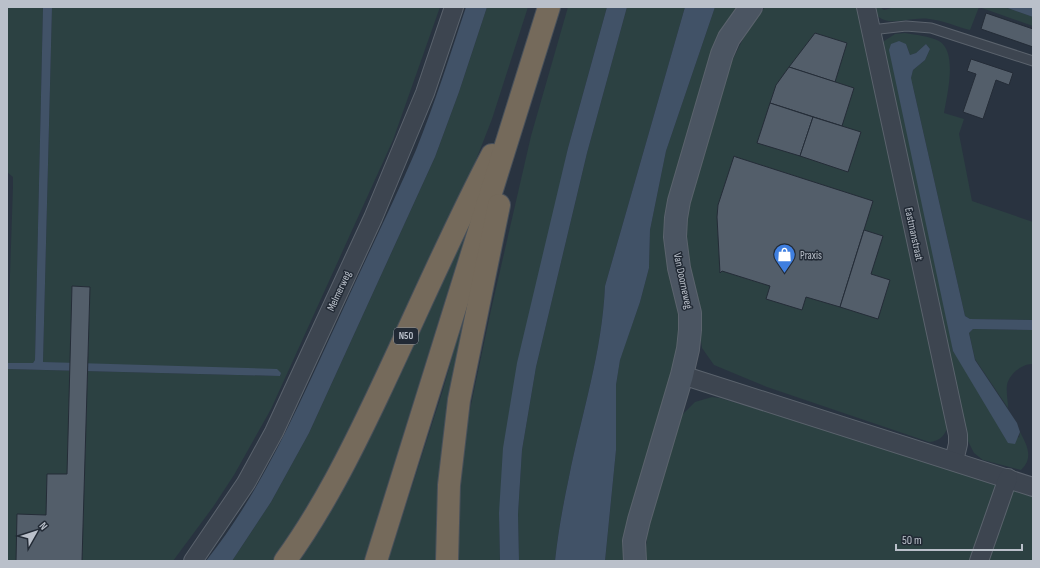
<svg xmlns="http://www.w3.org/2000/svg" width="1040" height="568" viewBox="0 0 1040 568" font-family="'Sofia Sans Condensed',sans-serif">
  <rect width="100%" height="100%" fill="#293340"/>
  <g fill="#2c4142">
    <polygon points="7,7 43,7 35,360 33,363 7,363 13,186 13,177 7,172"/>
    <polygon points="52,7 440,7 393,140 271,409 234,475 213,507 173,561 7,561 7,369 280,376 281,375 43,362"/>
    <polygon points="487,7 528,7 492,119 467,183 405,325 280,561 232,561 271,502 309,433 435,157 459,92"/>
    <polygon points="568,7 607,7 568,148 499,513 500,561 458,561 457,520 464,438 491,310 531,136"/>
    <path d="M627,7h58l-80,279c-3,67 -23,126 -36,191 -6,28 -11,56 -14,84h-36l-1,-47 4,-64 14,-83 51,-214z"/>
    <polygon points="715,7 739,7 669,195 679,311 679,342 626,561 605,561 616,450 616,385 620,359 640,302 649,268 650,230 666,151"/>
    <path d="M765,7h97l87,417c-4,11 -8,17 -20,18l-162,-55 -53,-22 -12,-17 -17,-113 3,-33 43,-139 15,-30z"/>
    <path d="M871,7h9l4,3 11,-3h110l28,10v9l-54,-19 -9,23c-13,-3 -27,-10 -41,-11 -22,-3 -46,13 -58,-12z"/>
    <path d="M905,33c11,2 24,3 34,8 19,11 8,54 5,72l20,6 -5,15 13,67 61,21v98l-63,-1 -5,-3 -54,-238 2,-8 12,-10 5,-11 -4,-5 -10,9 -6,2 -4,-11 47,307 66,87 1,-6c7,13 14,26 1,38l-38,-10 -9,-7 -9,-18 -84,-392 14,-9z"/>
    <polygon points="459,233 466,233 364,561 293,561"/>
    <polygon points="476,274 445,561 388,561 442,393"/>
    <path d="M973,329l60,1v34c-10,-1 -24,10 -26,21 -1,7 1,16 1,23l-33,-49 -6,-26z"/>
    <polygon points="712,397 720,398 998,482 970,561 646,561 646,547 649,518 681,416 695,402"/>
    <polygon points="1012,489 1033,494 1033,561 986,561"/>
  </g>
  <g fill="#415267">
    <polygon points="43,7 52,7 43,362 277,369 281,373 280,376 7,369 7,363 33,363 35,360"/>
    <path d="M466,7h21l-28,85 -24,65 -126,276 -38,69 -39,59h-26c58,-73 94,-159 133,-243 25,-56 53,-112 77,-168 19,-47 34,-95 50,-143z"/>
    <polygon points="607,7 627,7 587,153 536,367 522,450 518,514 519,561 500,561 499,513 503,448 517,363 568,148"/>
    <path d="M685,7h30l-49,144 -16,79 -1,38 -9,34 -20,58 -4,25v65l-11,111h-50c3,-28 8,-56 14,-84 13,-65 33,-124 36,-191z"/>
    <polygon points="1005,7 1033,7 1033,17"/>
    <polygon points="899,41 906,44 910,55 916,53 926,44 930,49 925,60 913,70 911,78 965,316 970,319 1033,320 1033,330 973,329 969,333 975,360 1017,423 1020,432 1015,444 1008,443 953,351 889,50 891,44"/>
  </g>
  <g fill="#535e6a" stroke="#242c37">
    <polygon points="986,13 1033,29 1033,47 981,29"/>
    <polygon points="815,33 847,43 835,82 789,67"/>
    <polygon points="971,59 1013,73 1009,85 996,80 983,119 963,112 976,74 967,71"/>
    <polygon points="789,67 854,88 842,126 770,103 776,85"/>
    <polygon points="770,103 813,117 800,156 757,143"/>
    <polygon points="813,117 861,132 848,172 800,156"/>
    <polygon points="734,156 736,157 873,201 840,307 806,297 802,310 766,299 770,286 722,271 720,273 717,217 718,205"/>
    <polygon points="864,230 883,236 871,274 890,280 878,319 840,307"/>
    <polygon points="72,286 90,287 82,561 16,561 17,514 46,515 47,474 67,474"/>
  </g>
  <g fill="none" stroke-linecap="round" stroke-linejoin="round">
    <defs>
      <polyline id="lane" points="871,30 906,26 931,28 1033,61"/>
      <g id="street">
        <polyline points="866,7 958,435 958,444 954,461"/>
        <polyline points="682,375 1033,487"/>
        <polyline points="193,561 246,483 274,432 373,218 425,93 454,7"/>
        <polyline points="979,561 1008,478"/>
      </g>
      <polyline id="secondary" points="635,561 634,541 639,520 682,375 688,349 690,330 690,313 679,268 675,237 676,218 679,201 722,54 729,38 751,7"/>
      <g id="highway">
        <path d="M285,561c37,-51 66,-109 93,-166 38,-80 73,-162 114,-240"/>
        <polyline points="376,561 549,7"/>
        <polyline points="447,561 449,485 459,400 499,205"/>
      </g>
    </defs>
    <use href="#lane" stroke="#5b636d" stroke-width="11"/>
    <use href="#street" stroke="#5b636d" stroke-width="20"/>
    <use href="#secondary" stroke="#5b636d" stroke-width="24"/>
    <use href="#highway" stroke="#48505a" stroke-width="24"/>
    <use href="#lane" stroke="#3d4550" stroke-width="9"/>
    <use href="#street" stroke="#3d4550" stroke-width="18"/>
    <use href="#secondary" stroke="#4b5562" stroke-width="22"/>
    <use href="#highway" stroke="#756a5b" stroke-width="22"/>
  </g>
  <defs>
    <symbol id="shop-pin" viewBox="-11 -11 22 30"><path d="M0 17L-7.5 6A9.5 9.5 0 1 1 7.5 6Z" fill="#3f7fe0" stroke="#222a35"/><path d="M-5-2.5h2.3a2.7 3.5 0 0 1 5.4 0H5L5.5 6h-11ZM-1.5-2.5h3a1.5 2.3 0 0 0-3 0Z" fill="#fff"/></symbol>
  </defs>
  <g fill-rule="evenodd">
    <use href="#shop-pin" x="772" y="242" width="25" height="34"/>
  </g>
  <g text-anchor="middle" dominant-baseline="central" stroke-width="3" stroke-linejoin="round" paint-order="stroke">
    <rect fill="#222a35" stroke="#8c939d" stroke-width="1" x="394" y="328" width="24" height="16" rx="3"/>
    <g font-size="10" font-weight="bold" fill="#bac0ca">
      <text x="406" y="336">N50</text>
    </g>
    <g font-size="11" fill="#bac0ca" stroke="#222a35">
      <text transform="translate(914 234) rotate(78)">Eastmanstraat</text>
      <text transform="translate(683 281) rotate(78)">Van Doorneweg</text>
      <text transform="translate(339 291) rotate(-65)">Melmerweg</text>
    </g>
    <g font-size="11" fill="#bac0ca" stroke="#222a35" text-anchor="start">
      <text x="800" y="255">Praxis</text>
    </g>
  </g>
  <rect width="1040" height="568" fill="none" stroke="#bac0ca" stroke-width="16"/>
  <g transform="translate(36 532) rotate(51)" stroke="#222a35" stroke-width="3" paint-order="stroke">
  <path d="M0-3L7 15L0 10L-7 15Z" fill="#bac0ca"/>
  <text y="-6" font-size="11" font-weight="bold" text-anchor="middle" fill="#bac0ca">N</text>
  </g>
  <path d="M896 544v6h126v-6" fill="none" stroke="#bac0ca" stroke-width="2"/>
  <text x="902" y="544" font-size="12" fill="#bac0ca" stroke="#222a35" stroke-width="3" paint-order="stroke">50 m</text>
</svg>
